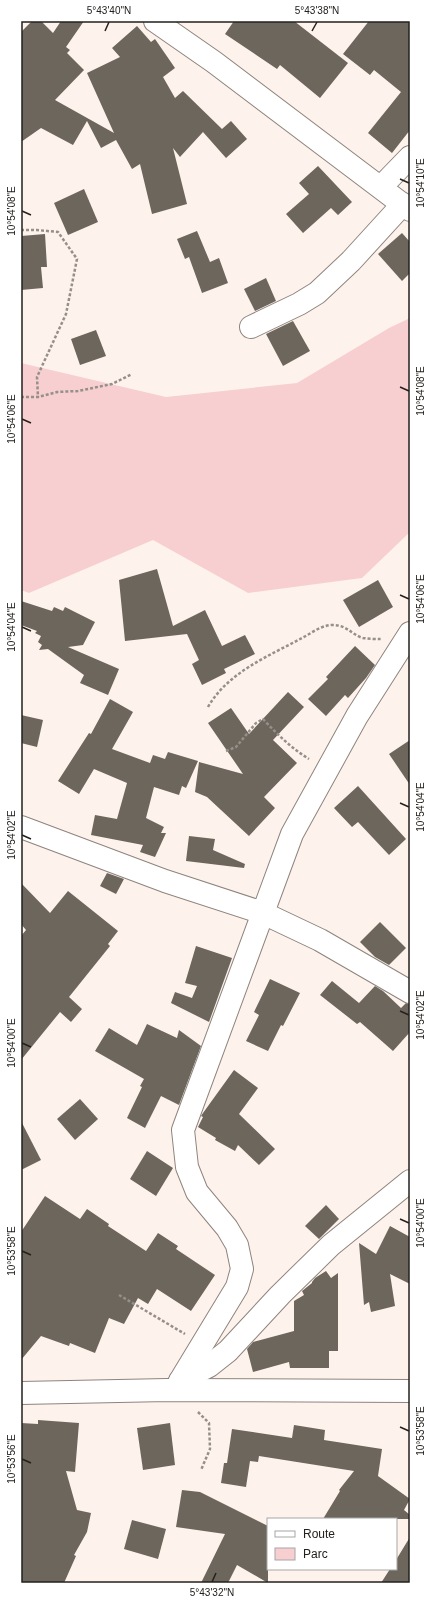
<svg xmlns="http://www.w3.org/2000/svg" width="431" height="1604" viewBox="0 0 431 1604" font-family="Arial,sans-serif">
  <rect width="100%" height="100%" fill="#fef3ec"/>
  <polygon fill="#f8cfd1" points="410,318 410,532 362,578 248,593 153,540 29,593 21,590 21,363 166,397 297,383 389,328"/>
  <g fill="#6c665d">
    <polygon points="32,21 41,21 53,33 61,21 84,21 66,47 70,50 67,53 84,70 55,100 114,133 87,73 120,57 112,48 137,26 151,42 155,39 175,68 163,77 175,98 183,91 222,129 231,121 247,139 226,158 203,132 180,157 173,148 187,204 152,214 140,164 132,169 116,140 101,148 87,121 73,145 41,128 21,142 21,32"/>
    <polygon points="234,21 294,21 348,63 320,98 280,65 277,69 225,34"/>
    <polygon points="369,21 410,21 410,130 392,153 368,133 401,92 374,70 370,75 343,54"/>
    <polygon points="318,166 352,202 338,215 331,208 303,233 286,214 309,194 299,183"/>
    <polygon points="84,189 98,222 68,235 54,203"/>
    <polygon points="197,231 210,262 219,258 228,283 202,293 189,257 185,259 177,239"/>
    <polygon points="402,233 410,242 410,273 402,281 378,254"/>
    <polygon points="45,234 47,267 41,267 43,288 21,290 21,236"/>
    <polygon points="266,278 276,301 255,311 244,289"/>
    <polygon points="293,321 310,351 283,366 266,334"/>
    <polygon points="96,330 106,356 80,365 71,339"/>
    <polygon points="157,569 173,626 205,610 222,646 245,635 255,654 224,669 226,673 202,685 192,664 199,660 187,634 125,641 119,580"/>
    <polygon points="378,580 393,607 359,627 343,600"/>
    <polygon points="21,601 52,611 54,607 63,611 65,607 95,622 83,645 68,647 119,669 108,695 80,683 84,675 48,649 39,650 42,645 38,642 41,636 35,633 37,631 21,625"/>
    <polygon points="355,646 375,665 366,678 348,698 345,695 326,716 308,699 328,679 326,677"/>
    <polygon points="288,692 304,707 273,740 297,763 264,797 275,808 249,836 207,797 195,792 199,762 243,774 208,723 231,708 249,734"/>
    <polygon points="110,699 133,712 112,749 150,763 153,755 165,759 168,752 198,761 186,788 182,786 179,795 154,787 146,818 164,827 161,833 166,833 155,857 140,852 143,845 91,835 95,815 117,819 127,783 94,769 79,794 58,781 89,733 91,734"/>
    <polygon points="21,715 43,720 37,747 21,743"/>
    <polygon points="410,740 410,785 389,754"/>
    <polygon points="358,786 406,839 389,855 358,822 352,827 334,808"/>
    <polygon points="189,836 215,839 213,850 245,864 244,868 186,861"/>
    <polygon points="107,873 124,879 116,894 100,886"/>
    <polygon points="21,883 50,913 68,891 118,931 108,944 110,946 69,997 82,1009 71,1022 60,1012 21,1060 21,936 26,930 21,924"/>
    <polygon points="380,922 406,948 389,965 375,957 360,942"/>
    <polygon points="196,946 232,958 209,1022 171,1003 175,992 192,998 197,986 185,983"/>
    <polygon points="270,979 300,993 283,1026 281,1025 268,1051 246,1041 259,1015 254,1012"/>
    <polygon points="332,981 359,1003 375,986 383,991 401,1008 406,1003 410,1004 410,1032 393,1051 360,1022 357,1024 320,995"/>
    <polygon points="147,1024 177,1038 179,1030 201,1046 179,1105 161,1096 145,1128 127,1118 142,1087 140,1086 144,1079 95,1051 109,1028 137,1045"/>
    <polygon points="234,1070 258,1088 239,1114 275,1149 259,1165 238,1145 235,1151 215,1140 216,1138 198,1127 203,1117 201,1116 203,1113"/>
    <polygon points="80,1099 98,1119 75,1140 57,1119"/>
    <polygon points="21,1121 41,1160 21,1170"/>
    <polygon points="147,1151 173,1168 156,1196 130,1179"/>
    <polygon points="45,1196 80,1219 87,1209 109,1224 108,1226 146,1251 158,1233 178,1246 176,1249 215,1275 191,1311 157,1289 148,1304 138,1298 124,1324 109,1318 95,1353 70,1343 69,1346 41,1336 21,1360 21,1232"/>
    <polygon points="326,1205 339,1219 319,1239 305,1226"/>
    <polygon points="390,1226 410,1237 410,1284 390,1274 395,1306 371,1312 369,1302 364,1305 359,1243 376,1254"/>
    <polygon points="326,1271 331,1278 338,1273 338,1351 329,1351 329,1368 290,1368 289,1362 253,1372 247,1349 253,1342 294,1331 294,1301 304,1295 302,1291 312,1283 312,1282 315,1278"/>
    <polygon points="38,1420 79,1423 75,1472 66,1471 77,1510 91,1513 87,1532 74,1555 76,1556 64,1583 21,1583 21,1423 38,1424"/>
    <polygon points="170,1423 175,1465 143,1470 137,1428"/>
    <polygon points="294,1425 325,1430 324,1440 382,1449 378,1476 410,1499 404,1510 410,1515 410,1519 323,1519 340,1491 339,1490 354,1471 259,1456 258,1462 250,1461 246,1487 221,1483 224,1463 227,1463 232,1429 292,1438"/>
    <polygon points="182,1490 200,1492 268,1526 268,1583 237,1565 228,1583 201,1583 225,1534 176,1527"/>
    <polygon points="132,1520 166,1529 158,1559 124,1549"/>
    <polygon points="410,1537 410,1583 381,1583 390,1569 396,1569 396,1560"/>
  </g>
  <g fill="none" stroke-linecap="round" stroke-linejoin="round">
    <defs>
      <g id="minor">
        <polyline points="155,21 214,62 410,210"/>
        <polyline points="381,187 410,157"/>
        <polyline points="251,327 299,304 317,293 351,261 403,204"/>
        <polyline points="21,827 165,881 263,913 320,940 410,992"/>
        <polyline points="180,1381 237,1287 242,1269 237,1245 227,1228 197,1192 187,1167 183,1130 292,834 357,716 410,633"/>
        <polyline points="180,1381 209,1366 228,1351 280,1295 331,1245 410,1181"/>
      </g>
      <polyline id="tertiary" points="21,1393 167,1390 410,1391"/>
    </defs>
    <use href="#minor" stroke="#8e847d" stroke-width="24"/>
    <use href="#tertiary" stroke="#8e847d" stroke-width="24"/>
    <g stroke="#968f8a" stroke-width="2.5" stroke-dasharray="3 2" stroke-linecap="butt">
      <polyline points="21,230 37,230 58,232 77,259 66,314 37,377 38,397"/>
      <polyline points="21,397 38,397 57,392 78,391 112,384 132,374"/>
      <path d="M208,707c20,-35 61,-51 94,-69 10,-5 19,-13 31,-13 14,0 19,10 30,13 6,1 13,1 18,1"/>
      <path d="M226,751l10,-4 20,-24 7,-4c14,15 28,29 46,40"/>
      <polyline points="119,1295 185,1334"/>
      <polyline points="198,1412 209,1423 210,1449 201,1470"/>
    </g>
    <use href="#minor" stroke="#fff" stroke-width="22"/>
    <use href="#tertiary" stroke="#fff" stroke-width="22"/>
  </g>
  <path fill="none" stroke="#23201d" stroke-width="1.5" d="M105,31l4,-9M312,31l5,-9M400,179l9,4M22,211l9,4M400,387l9,4M22,419l9,4M400,595l9,4M22,627l9,4M400,803l9,4M22,835l9,4M400,1011l9,4M22,1043l9,4M400,1219l9,4M22,1251l9,4M400,1427l9,4M22,1459l9,4M212,1582l4,-9"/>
  <rect width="431" height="1604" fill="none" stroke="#ffffff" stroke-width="44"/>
  <rect x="267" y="1518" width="130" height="52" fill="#ffffff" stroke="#a7a6a5"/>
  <rect x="275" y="1531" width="20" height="6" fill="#ffffff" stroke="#a7a6a5"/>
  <text x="303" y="1538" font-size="12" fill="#23201d">Route</text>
  <rect x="275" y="1548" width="20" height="12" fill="#f8cfd1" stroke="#a7a6a5"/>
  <text x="303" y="1558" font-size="12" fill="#23201d">Parc</text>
  <rect x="22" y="22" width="387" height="1560" fill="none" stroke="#23201d" stroke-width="1.5"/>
  <g font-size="10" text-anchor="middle" fill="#23201d">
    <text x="109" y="14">5°43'40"N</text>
    <text x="317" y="14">5°43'38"N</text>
    <text transform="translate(420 183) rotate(-90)" y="4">10°54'10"E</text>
    <text transform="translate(11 211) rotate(-90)" y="4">10°54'08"E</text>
    <text transform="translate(420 391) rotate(-90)" y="4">10°54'08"E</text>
    <text transform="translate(11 419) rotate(-90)" y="4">10°54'06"E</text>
    <text transform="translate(420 599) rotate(-90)" y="4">10°54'06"E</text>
    <text transform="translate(11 627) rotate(-90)" y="4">10°54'04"E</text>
    <text transform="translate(420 807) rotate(-90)" y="4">10°54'04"E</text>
    <text transform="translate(11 835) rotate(-90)" y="4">10°54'02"E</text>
    <text transform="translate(420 1015) rotate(-90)" y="4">10°54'02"E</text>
    <text transform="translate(11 1043) rotate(-90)" y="4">10°54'00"E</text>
    <text transform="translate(420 1223) rotate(-90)" y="4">10°54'00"E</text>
    <text transform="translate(11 1251) rotate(-90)" y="4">10°53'58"E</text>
    <text transform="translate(420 1431) rotate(-90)" y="4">10°53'58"E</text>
    <text transform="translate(11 1459) rotate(-90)" y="4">10°53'56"E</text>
    <text x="212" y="1596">5°43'32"N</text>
  </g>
</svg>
